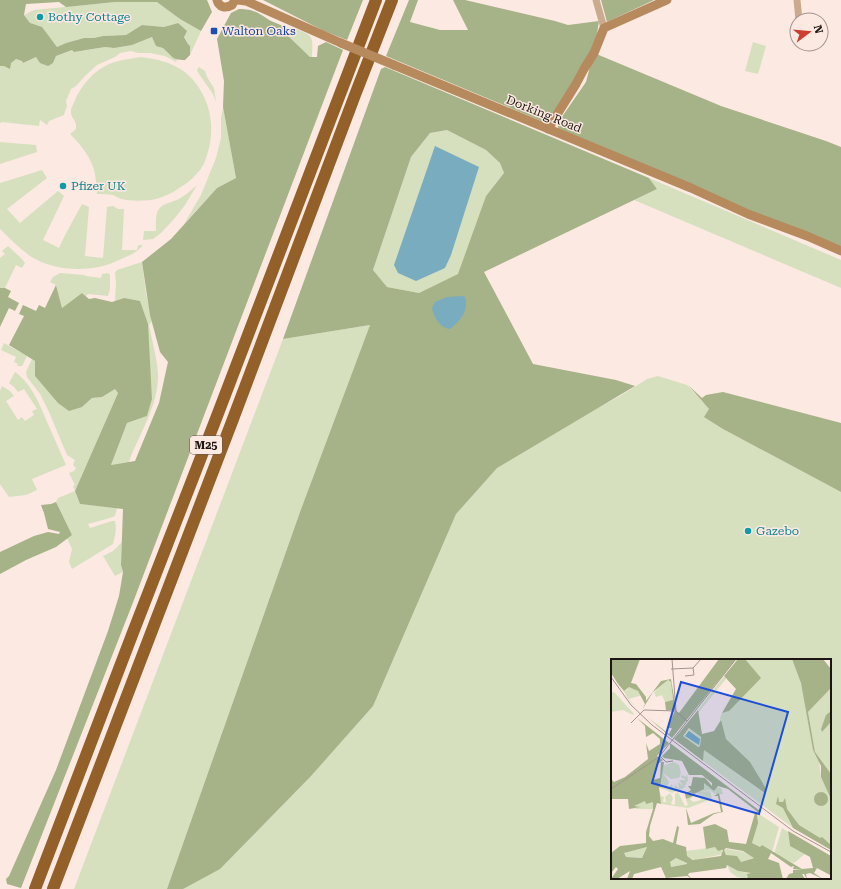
<svg xmlns="http://www.w3.org/2000/svg" width="841" height="889" viewBox="0 0 841 889" font-family="'Roboto Serif',serif">
  <rect width="100%" height="100%" fill="#fce9e2"/>
  <g fill="#d6e0bf" fill-rule="evenodd">
    <polygon points="115,2 158,2 180,19 201,31 190,55 190,46 188,44 178,23 164,27 142,25 126,35 103,36 94,38 84,38 66,43 57,47 51,39 30,23 24,15 34,10"/>
    <path d="M283,26c8,2 27,5 29,14 1,6 0,12 0,17h-2l-25,-24z"/>
    <path d="M152,37l18,18 7,5 -1,2 -11,-6 -15,-3h-12l-7,-2 -11,2 -5,4 -18,8 -12,11 -9,10 -5,3 -5,12 1,5 -3,9 -15,6 -2,4 -7,-5 -1,6 -38,-4 -1,2v-58c6,-1 11,-3 16,-7l6,2 1,2 13,-6 17,6 3,-7 16,-6 3,2 30,-5 9,1 18,-3z"/>
    <polygon points="753,42 766,46 758,74 745,71"/>
    <path d="M140,57c16,2 33,5 46,16 21,18 30,48 23,75 -2,7 -4,16 -9,22 -6,7 -13,14 -21,18 -8,6 -18,10 -28,12 -9,1 -21,1 -30,-1 -3,-1 -5,-3 -8,-4 -5,-1 -11,-1 -16,-1 -1,-11 -1,-22 -6,-32 -4,-10 -14,-21 -21,-28l6,-5c1,-10 -6,-11 -5,-18 0,-3 3,-8 4,-11 6,-15 20,-30 34,-36 10,-4 21,-5 31,-7z"/>
    <polygon points="199,67 205,71 207,77 214,88 216,102 213,94 199,74 197,70"/>
    <polygon points="223,107 236,178 217,188 184,224 201,195 216,158 221,138 221,118"/>
    <polygon points="447,130 486,150 500,163 504,173 486,196 459,274 419,293 387,287 373,270 411,157 430,133"/>
    <polygon points="0,142 36,145 37,152 0,164"/>
    <path d="M42,170l5,8 -40,31 13,14 38,-32 6,5 -21,44 16,8 5,-11 18,-33 7,3 -4,49 18,2 4,-51 6,-1 5,3h6l-2,41h15l1,-5h5c-6,8 -15,11 -24,15 -26,13 -64,12 -89,-4 -11,-8 -20,-17 -30,-27v-46z"/>
    <polygon points="649,178 841,260 841,288 634,200 657,189"/>
    <path d="M197,185l-12,20 -11,14 -13,14 -8,6 -10,1 1,-9h12c0,-6 -1,-18 3,-22 4,-6 14,-7 20,-10 7,-4 12,-9 18,-14z"/>
    <polygon points="8,246 22,259 25,263 22,268 16,265 5,288 0,288 0,258 5,254 2,251"/>
    <path d="M142,262l4,31 6,28 -3,4c3,16 8,32 9,49 1,28 -16,56 -27,82l-2,6 -18,3 16,-42 20,-7 5,-17 -1,-17 -27,-84 -9,3 1,-19 -1,-9 2,-3z"/>
    <polygon points="60,273 84,275 86,276 101,278 102,274 108,273 110,275 110,289 108,296 88,294 86,296 82,293 62,308 56,285 50,282 53,277"/>
    <polygon points="370,325 300,512 167,889 74,889 283,339"/>
    <polygon points="4,343 27,356 22,366 17,366 18,364 14,362 16,357 1,350"/>
    <path d="M32,359l3,2 47,46 10,-9 10,-1 13,-8 3,4 -43,98 5,13 37,4 -2,8 -5,2 -22,6 2,4 22,-7h3c2,8 0,15 -2,23l-41,25 -3,-7 3,-13 -5,-11 5,-3 -16,-33 2,-4 17,-7 -2,-5 2,-1 -6,-12 5,-2 2,-3 -3,-3 2,-5 -8,-5 -18,-43 -9,-18 -13,-17 -1,-5z"/>
    <path d="M15,372c17,12 25,33 33,52 6,14 12,27 18,41l-34,14 5,11 -11,5 -17,2 -9,-13v-93l2,-5 8,5 4,5 -8,5 12,19 4,-3 3,4 9,-6 -2,-4 5,-2 -13,-20 -6,3 -4,-5 -5,-4z"/>
    <path d="M658,376l29,9 22,24 14,20 118,63v397h-672l273,-399 178,-94 27,-17zM612,660h218v218h-218z"/>
    <polygon points="122,542 121,565 123,572 115,576 103,556 113,551"/>
  </g>
  <g fill="#a6b287" fill-rule="evenodd">
    <path d="M0,0h207l5,12 -11,19 -21,-12 -23,-17h-42l-49,5 -7,-5 -33,2 -2,11 6,8 12,4 15,20 9,-4 18,-5h10l9,-2 23,-1 16,-10 22,2 14,-4 9,8 -3,6 4,7 2,2v9l-5,5c-13,0 -12,-3 -20,-10 -2,-3 -6,-3 -9,-4l-4,-9 -20,8 -18,3 -9,-1 -31,5 -2,-2 -16,6 -3,7 -5,3 -8,-3 -4,-6 -13,6 -1,-2 -6,-2 -5,4 -1,6 -6,-3h-4z"/>
    <polygon points="263,0 363,0 347,40 324,31"/>
    <polygon points="409,0 418,0 410,22 440,30 468,30 453,0 465,0 555,21 568,25 599,21 594,53 721,106 826,141 841,147 841,249 559,130 557,124 586,82 593,55 551,125 386,56"/>
    <polygon points="601,0 654,0 607,22"/>
    <path d="M239,9c16,0 20,5 32,12 4,2 8,3 12,5l2,7 25,24h7l1,-11 8,-4 17,8 -211,555 -111,283 -14,-4 -1,-5 3,-3 47,-106 52,-139 11,-35 4,-24 -2,-7 2,-56 -43,-5 -5,-13 43,-98 -3,-4 -13,8 -10,1 -10,9 -13,4 -11,-8 -23,-27v-15l-26,-16 15,-29 -5,-2 4,-9 13,6 3,-6 6,3 11,-23 6,23 20,-15 7,6 6,-1 17,4 12,-4 16,3 8,23 4,75 -5,17 -20,7 -16,42 24,-4 24,-58 9,-41 -8,-10 -10,-37 -8,-53 29,-23 46,-51 19,-10 -13,-71 1,-26 -7,-42 14,-26z"/>
    <path d="M385,67l264,111 8,11 -173,83 49,92 83,16 19,6 -138,82 -41,46 -83,192 -62,70 -91,93 -37,20h-16l133,-377 70,-187 -87,14 98,-270zM447,130l39,20 14,13 4,10 -18,23 -28,78 -39,19 -32,-6 -14,-17 38,-113 19,-24z"/>
    <polygon points="0,288 5,288 11,291 8,297 19,303 15,311 9,308 0,327"/>
    <polygon points="688,385 702,398 706,395 723,392 841,423 841,492 723,429 704,417 709,409"/>
    <polygon points="56,502 72,535 56,547 26,560 0,574 0,552 34,536 48,532 59,534 60,532 48,529 44,513 41,505 51,504"/>
  </g>
  <g fill="#79acbf">
    <polygon points="435,146 479,167 451,255 445,268 416,281 398,273 394,265"/>
    <path d="M463,296l2,1c4,14 -5,24 -15,32 -10,-1 -16,-11 -18,-21l3,-6 12,-5z"/>
  </g>
  <g fill="none" stroke-linecap="round" stroke-linejoin="round">
    <g stroke="#caab8e" stroke-width="7">
      <polyline points="596,0 604,28"/>
      <polyline points="797,0 799,20"/>
    </g>
    <g stroke="#b78a5d" stroke-width="9">
      <path d="M217,0c2,7 8,9 15,5l3,-5"/>
      <polyline points="238,0 246,1 341,43"/>
      <polyline points="394,65 691,188 748,214 807,236 841,251"/>
      <polyline points="548,129 576,84 584,69 594,53 604,28 667,0"/>
    </g>
    <g stroke="#936029" stroke-width="12">
      <polyline points="35,889 132,635 217,416 376,0"/>
      <polyline points="53,889 233,419 355,95 392,0"/>
    </g>
    <polyline stroke="#b78a5d" stroke-width="9" points="341,43 394,65"/>
  </g>
  <g fill="#0f9aa8" stroke="#fce9e2" stroke-width="1.5">
    <circle cx="40" cy="17" r="4"/>
    <circle cx="63" cy="186" r="4"/>
    <circle cx="748" cy="531" r="4"/>
  </g>
  <rect fill="#1a4fb4" stroke="#fce9e2" stroke-width="1.5" x="210" y="27" width="8" height="8" rx="2"/>
  <g text-anchor="middle" dominant-baseline="central" stroke-width="3" stroke-linejoin="round" paint-order="stroke">
    <rect fill="#fce9e2" stroke="#605550" stroke-width="1" x="190" y="436" width="32" height="18" rx="3"/>
    <g font-size="11" font-weight="bold" fill="#1d1512">
      <text x="206" y="445">M25</text>
    </g>
    <g font-size="12" fill="#0d838f" stroke="#fce9e2" text-anchor="start">
      <text x="48" y="17">Bothy Cottage</text>
      <text x="71" y="186">Pfizer UK</text>
      <text x="756" y="531">Gazebo</text>
    </g>
    <g font-size="12" fill="#164399" stroke="#fce9e2" text-anchor="start">
      <text x="222" y="31">Walton Oaks</text>
    </g>
    <g font-size="12" fill="#1d1512" stroke="#fce9e2">
      <text transform="translate(544 114) rotate(22)">Dorking Road</text>
    </g>
  </g>
  <g transform="translate(611 659)">
    <rect width="220" height="220" fill="#fce9e2"/>
    <path d="M134,0h47l10,24 11,67 2,2 -7,-40 23,-24v23l-5,4 -4,17 9,-10v52l-12,-13 2,16 10,21v48l-27,-15 -17,-14 6,11 -90,-67 1,-11 60,43 -38,-46 -6,-29 2,-5 7,-2 23,-43zM113,17l2,3 -28,34v-3zM57,21l3,2 2,19 -8,1 -3,-7 -6,2 -2,-5zM8,23l7,9 3,-4 5,1 8,7 -13,4 8,9 -9,-9zM3,33l20,22 -1,1 -10,-5 -12,2v-19zM79,69l11,9 -1,9 -3,1 -14,-11zM63,103l5,3 2,8 -2,5 -8,1 -8,-6 6,9 -3,7 6,-5 2,6 1,-6 4,5 -1,-7 5,4 -4,-6h7l-5,-3 1,-2 4,2 1,-3 1,6 -4,8 -12,5 -12,-6v-4l2,-17zM93,123l10,9 3,-4 4,1 2,6h-8l-5,-4 -10,2 10,-1 2,8 -24,9 -27,-4 -3,-17 3,9 3,1 -1,5h3l-1,-5 5,-4 3,5 -2,6 4,1v-11l3,-2 7,14 3,-1 -2,-5 3,-3 5,-1 -4,3 3,3 8,-2 -2,-4 4,-2 -4,1 -3,-3zM34,142l8,1v7h-19l6,-2 -6,-1 1,-2zM148,155l20,13 -7,25 -10,-7 -2,2 -8,-4zM171,169l6,4 2,14 15,8 -11,9 -20,-9zM36,188l-5,11 -16,-1 -2,-4zM104,188l3,4h4l1,3 -28,6 -8,-4 -1,-5zM116,190l16,3 12,5 -14,5 -15,-7 -2,-5zM65,199l11,4v2l-17,3v-5zM116,206l11,6 14,3h-5l1,5 -11,-2 -7,-5z" fill="#d6e0bf"/>
    <path d="M0,0h29l-9,24 5,1 10,13v4l15,-20 10,-2 5,31h-10l-1,-8 8,-2 -2,-18 -3,-2 -15,12 -11,18 3,-6 -7,-13 -9,-4 -5,4 -6,-7 -7,-11zM108,0h17l-64,79 -25,-21 22,17 3,-6h-5l8,-17 4,2zM127,0h7l16,19 -32,33 -7,2 14,-24 -12,-13zM181,0h31l8,10v19l-23,24 7,40 16,22v25l-10,-22v-11l-8,-16 -12,-67zM87,51l4,24 12,-3 7,-11 5,19 24,23 15,25 1,7 -62,-44 -1,11 -29,-22zM78,69l12,9 -1,9 -2,1 -15,-11zM220,52v11l-9,10 -1,-3 5,-14zM26,59l32,25 -12,13 6,4 -5,4 -5,16 7,-2 1,-16h3l-4,25 5,3 -6,-3 2,17 -4,-1 -7,23 -1,10 4,5 10,-2 10,4 4,-17 2,1 -3,17 10,3 1,9 6,4 28,-4 2,-6 -5,1 -3,-4 -9,2 -3,-22 12,-3 12,6 2,12 17,2 9,-31 2,-1 1,11 -6,20 8,4 2,-2 40,24 11,-1 -3,-11 -20,-11 -2,-15 43,25v23l-1,-4 -13,-7 -3,5 9,6 -13,-6 -4,1 1,5 -3,-5h-2l3,5h-19l3,-5 4,-1v-3h9l-9,-1 1,-3 -3,1 -20,-14 -3,6 11,4 4,16h-35l-1,-5 4,-1 -13,-2 -11,-6 -1,3 -37,5 -1,2 4,4 -5,-3 -21,2 -5,-11 -27,7 -2,5h-5l3,-8 -13,8h-6l7,-10 -2,-2 -5,6v-20l9,-7 26,-3v-11l7,-23v-7l-7,2 -1,-3 -11,5 7,1 -12,2 -1,-10h-17v-20l3,3 11,-5 23,-18 -2,-16 3,8 11,-7v-5l-7,-6 -7,4 -1,-11zM36,188l-5,11 -16,-1 -2,-4zM115,189l17,3 11,7 -13,4 -4,-6 -11,-1 -2,-5zM65,199l11,5v1l-16,3 -1,-5zM59,84l90,68 -1,2 -31,-24 -10,-3 -4,5 -10,-8v6l-10,5 -4,-2 3,4 -7,3 -1,-5 6,-4 -3,-4h3l2,-9 12,1 7,8v-3l-10,-8h-13l-7,-14 -18,-3 -2,-2 8,-8zM203 140a7 7 0 1 1 14 0a7 7 0 1 1-14 0ZM108,134l4,19 -9,2 -14,10 -12,1 -2,-17 5,15 23,-10 7,-1 -3,-16h-4zM167,137l1,6h4l2,-4 2,11 12,16 21,13 2,-1 9,8v5l-38,-22 -10,-20 -7,-4z" fill="#a6b287" fill-rule="evenodd"/>
    <path d="M78,72l11,8 -1,6 -14,-9z" fill="#79acbf"/>
    <path fill="none" stroke="#a3948f" stroke-width="1" d="M61,0l4,52 11,10M60,10l22,-1 8,-9M74,17l9,-1 -1,-7M0,18l20,28 21,20 141,106 38,21M20,64l13,-13 32,1M50,98l5,5 7,-1M0,130l48,-32 77,-98"/>
    <path fill="#1d4ed8" fill-opacity="0.15" stroke="#1d4ed8" stroke-width="2" d="M70,23l107,30 -29,102 -107,-31z"/>
    <rect width="220" height="220" fill="none" stroke="#1d1512" stroke-width="2"/>
  </g>
  <g transform="translate(809 32) rotate(74)"><circle r="19" fill="#fce9e2" stroke="#a3948f"/>
  <path d="M0-3L7 15L0 10L-7 15Z" fill="#cc3f30"/>
  <text y="-6" font-size="11" font-weight="bold" text-anchor="middle" fill="#1d1512">N</text>
  </g>
</svg>
